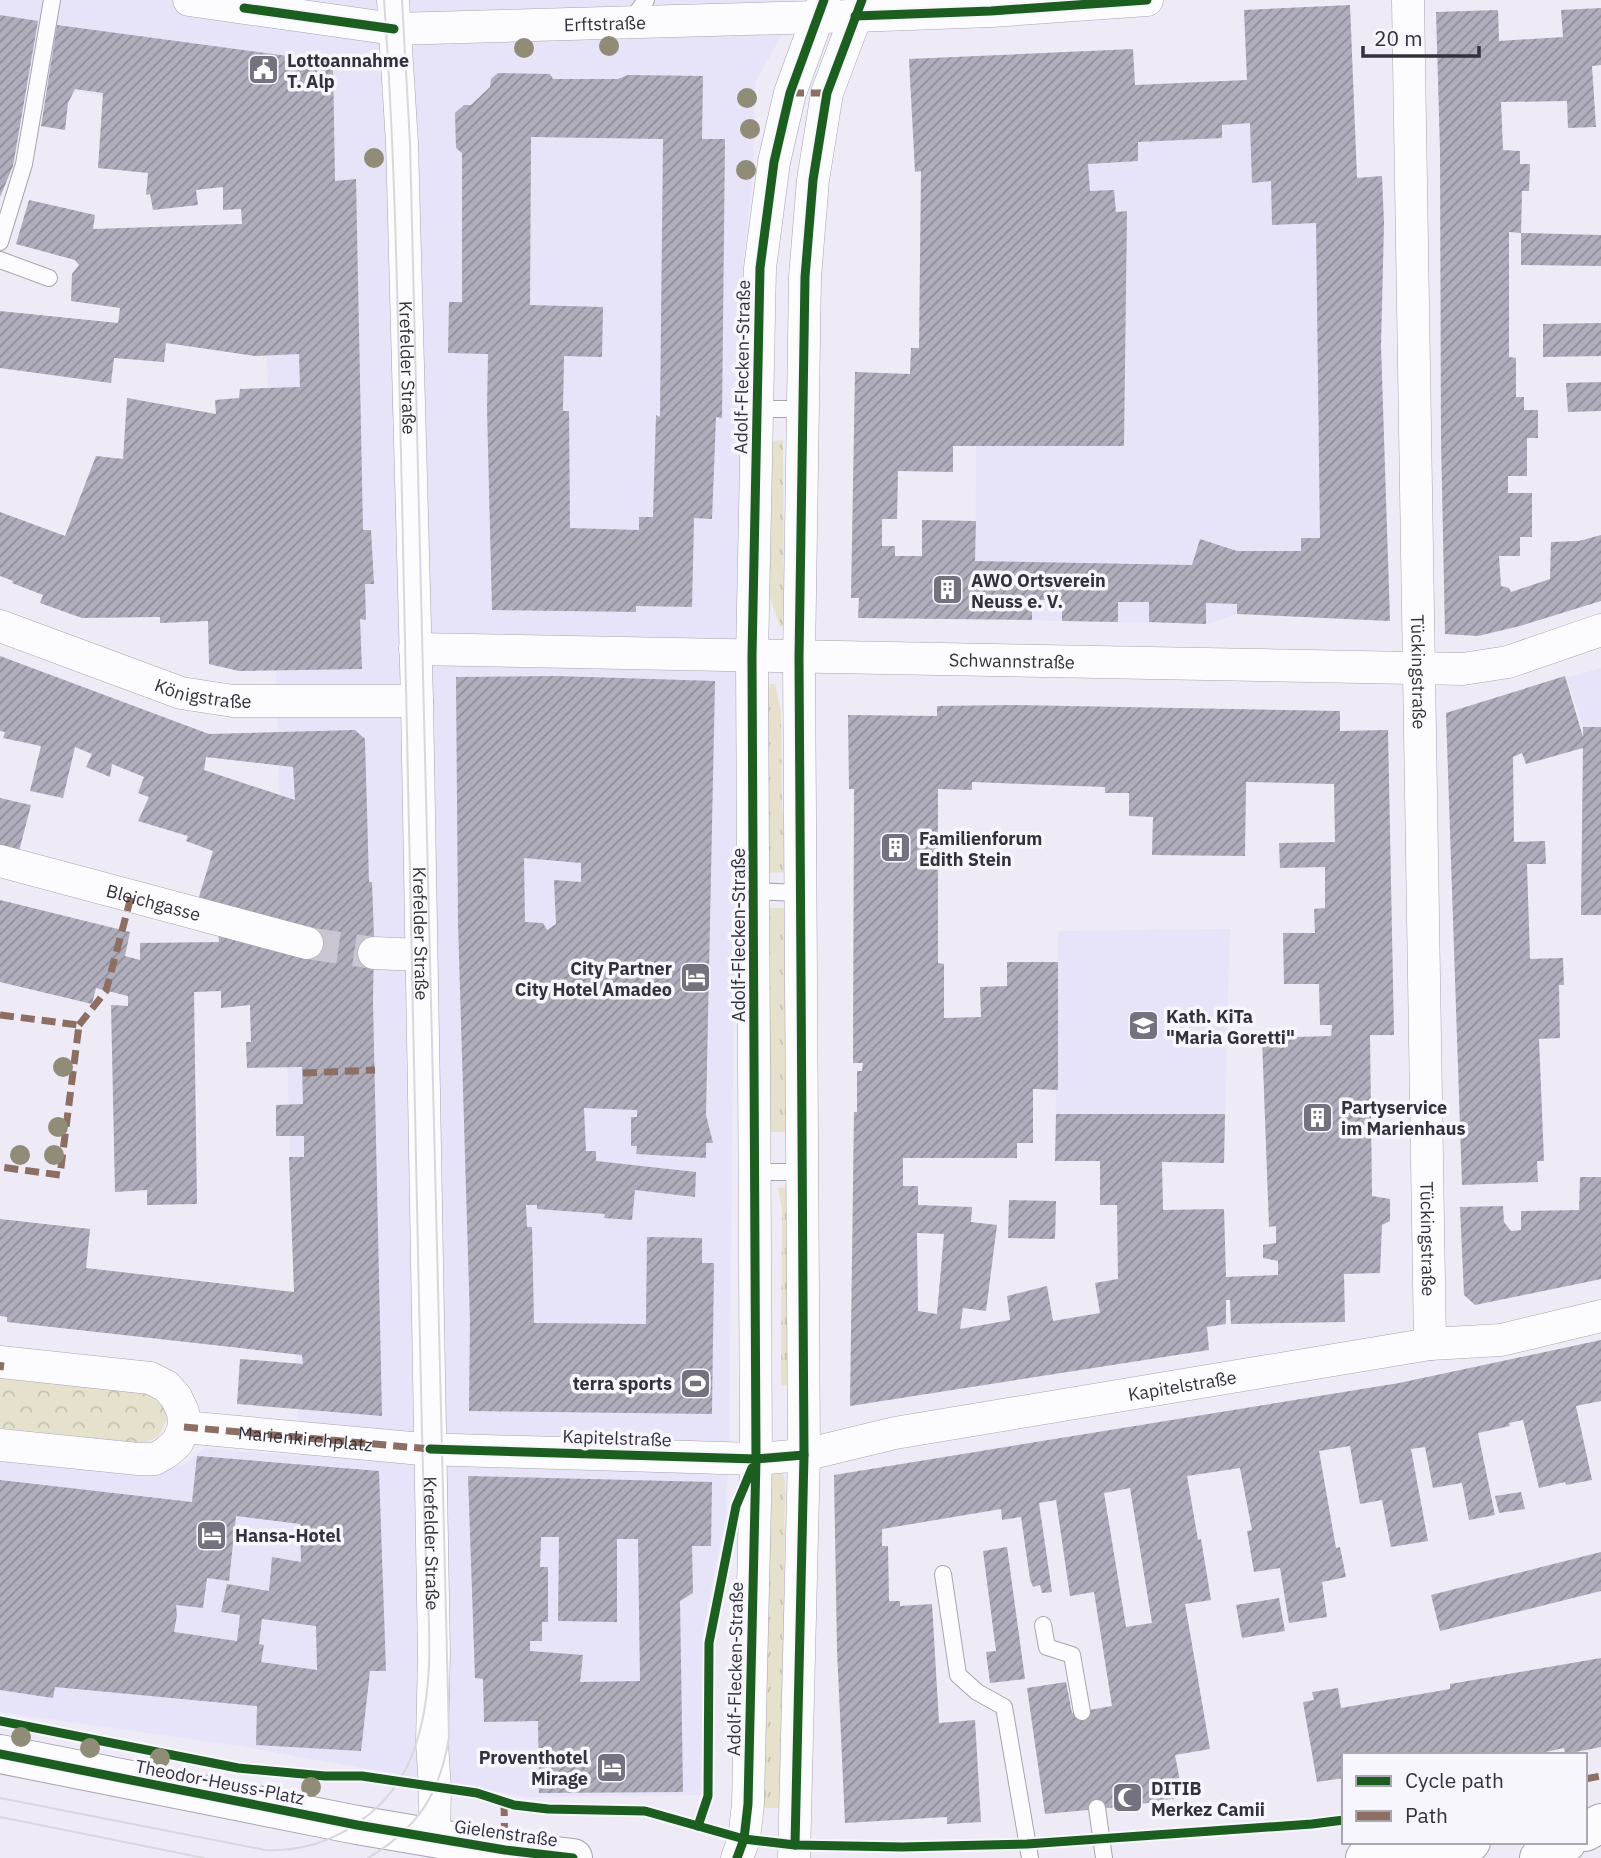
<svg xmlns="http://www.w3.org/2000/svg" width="1601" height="1858" viewBox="0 0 1601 1858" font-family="'IBM Plex Sans',sans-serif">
  <defs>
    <pattern id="grass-tufts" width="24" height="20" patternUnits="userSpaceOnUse" patternTransform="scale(1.75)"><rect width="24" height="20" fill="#e5e1cd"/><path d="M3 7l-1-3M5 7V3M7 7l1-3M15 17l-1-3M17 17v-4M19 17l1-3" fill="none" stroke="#c5c2b1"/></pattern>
    <pattern id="forest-crowns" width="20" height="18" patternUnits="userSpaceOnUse" patternTransform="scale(1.75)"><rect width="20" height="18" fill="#e5e1cd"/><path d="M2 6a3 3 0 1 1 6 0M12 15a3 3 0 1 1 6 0" fill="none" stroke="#c5c2b1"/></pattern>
    <pattern id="building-hatch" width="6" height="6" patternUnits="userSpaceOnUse" patternTransform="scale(1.75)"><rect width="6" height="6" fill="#b0adbc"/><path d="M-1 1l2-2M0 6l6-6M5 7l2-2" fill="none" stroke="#908d9a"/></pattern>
  </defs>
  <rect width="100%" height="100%" fill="#eeebf6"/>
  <g fill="#e7e3f9">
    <polygon points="0,0 801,0 755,83 753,176 742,273 729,1441 726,1515 703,1630 703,1795 527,1797 233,1745 0,1712 0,1460 150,1477 185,1464 204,1448 299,1456 260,129 0,75"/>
    <polygon points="1350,5 1357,177 1382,176 1384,223 1381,346 1390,621 1237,614 1206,624 975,619 976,446 1126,211 1116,212 1090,191 1088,164 915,172 909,59 1133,49 1135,85 1247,80 1244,10"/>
    <polygon points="1601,668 1601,915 1581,915 1583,727 1567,678"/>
    <polygon points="1230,929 1224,1163 1055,1161 1058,931"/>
  </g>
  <g fill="url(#grass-tufts)">
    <polygon points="783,440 784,626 780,627 769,594 771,444 774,441"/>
    <polygon points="770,684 775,684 781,711 782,806 789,872 765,873 765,711"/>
    <polygon points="765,908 791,908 792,1132 768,1132"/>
    <polygon points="792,1187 793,1386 781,1385 782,1210 778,1188"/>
    <polygon points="779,1466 785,1479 783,1808 760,1808 765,1478"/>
  </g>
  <polygon fill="url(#forest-crowns)" points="0,1377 148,1393 162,1401 167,1419 158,1437 143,1443 0,1428"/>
  <g fill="url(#building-hatch)" fill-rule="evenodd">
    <path d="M1350,5l7,173 25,-2 2,47 -3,123 9,275 -153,-7v-10l-31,-1v21l-57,-2v-20h-31v20l-56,-1v-21h-30v20l-174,-2 1,-20h-8l4,-226 55,2 1,-26h8l2,-177 -6,1 -6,-113 224,-10 2,36 112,-5 -3,-70zM1250,123l2,60 19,-2 1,44 44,-2 4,315h-19v13h-64l-37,-12 -8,26 -217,-4 1,-40 -54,-1v36h-27v-10h-13v-27h15l1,-48 55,1v-26h171l3,-235 -11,1 -2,-22 -24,1 -2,-27 50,-3v-19l84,-4v-13z"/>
    <polygon points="1601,8 1601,65 1592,66 1596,127 1568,128 1567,101 1501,102 1503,150 1520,151 1520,164 1530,164 1529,191 1522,191 1521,233 1509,232 1509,357 1516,358 1516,397 1524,397 1524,410 1538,410 1538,438 1527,438 1527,476 1508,476 1508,493 1532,493 1532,537 1520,537 1520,556 1499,556 1501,586 1509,588 1511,592 1550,579 1551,542 1579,541 1601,535 1601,601 1520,626 1478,636 1445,634 1441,438 1440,151 1436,12 1498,10 1499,41 1563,37 1561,10"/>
    <polygon points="0,15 38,21 13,166 0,197"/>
    <polygon points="57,25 333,62 335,181 356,179 363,530 371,530 374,584 365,584 366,620 360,619 362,669 239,671 209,664 208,621 160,623 160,617 82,618 40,603 43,595 12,583 13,581 0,576 0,512 65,536 96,456 123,459 127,398 216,414 215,400 239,398 240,389 300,387 299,354 255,356 166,343 164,362 114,358 111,383 0,368 0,311 118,323 120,308 71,301 72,274 79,265 75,260 16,244 29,200 95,215 93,229 242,224 241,209 223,210 223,187 196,190 198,205 153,210 150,194 146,195 148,173 98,168 103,93 75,89 68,103 65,130 41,126"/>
    <path d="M498,73l52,1 3,5h65l10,-4 75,1 -1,63h23l-3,279 -6,-1 -4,102 -18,-1 -2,89 -56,-1v6l-144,-2 -5,-201 1,-55 -40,-1 1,-51h13v-149l-6,-5 -1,-35 9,-8h7l19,-18 1,-8zM531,137l132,2 -3,278 -4,-2 -3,102h-14v13l-69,-2 -1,-117h-6l1,-55 38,1 1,-50 -73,-2z"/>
    <polygon points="1521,233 1601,235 1601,266 1521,265"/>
    <polygon points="1601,323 1601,356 1543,357 1543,324"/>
    <polygon points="1601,382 1601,411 1568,412 1566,383"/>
    <path d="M0,656l209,78 146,-4 10,9 4,143h3l2,55 -1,65 9,414 -145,-12 3,-45 63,5 -1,-9 -295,-33v-5l-7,-1v-97l90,10 -4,39 208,24 -5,-135h15v-21h-28v-31l27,-1 -1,-37 -55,1 -1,-26h5l-1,-37 -29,3v-17l-27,1 3,212 -50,1v-15l-32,2 -4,-187 17,1v-10l-32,-8 -4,16 -92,-22v-82l130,32 -5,24 15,4v-17l79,-1 -1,-13 -20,-29 15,-49 -27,-10 2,-5 -50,-15 11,-24 -11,-4 6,-16 -32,-13 -2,13 -7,-3 -17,-7 6,-13 -17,-7 -12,51 -33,-7 11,-45 -38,-8 2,-6 -5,-1zM206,757l87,10 2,33 -91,-30z"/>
    <path d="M556,676l159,5 -9,434 7,28h-7v15l-70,-4 1,-8h-6v-29h6v-7l-53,-2 2,43h10v10l100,11 -1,25 -60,-7 -3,30 -28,-2 1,-4 -68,-5v-4h-11l1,22h5l2,96 112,1 1,-87 55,1v25h12l-2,151 -243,-3 1,-89 -12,-399 -2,-246zM524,858l57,5v19l-27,-2 2,44 -9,6 -4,-7 -18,-1z"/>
    <polygon points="1565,676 1583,737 1583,727 1601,727 1601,915 1581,915 1583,748 1526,764 1522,753 1513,757 1514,842 1545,841 1546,864 1527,864 1530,959 1563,958 1564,985 1559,985 1560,1038 1539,1039 1544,1161 1537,1161 1538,1182 1462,1185 1446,713"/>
    <path d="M1016,705l324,6v20l48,-1 6,305h-24l2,161 18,3v22l-8,4 -2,48 -36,1 1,48 -114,2 -1,-24h-4v24l-19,3 2,23 -359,56 4,-294h3v-41h5l1,-8h-10l1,-274h-5l-1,-74 89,1v-10zM972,782l133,5v6h24v23l24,1 -1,38 93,1 1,-74 88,2 1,58 -56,1 1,25 45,-1v41l-11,1 1,24h-32l1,51h35l1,41h12l-1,11 -69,2 7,189 7,-1v17l-13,2v13l15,3v14l-52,2 -2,-68 -61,1 -1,-48 62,1 1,-49h-169l-1,47h45v44h17l1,74 -23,4 5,30 -47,8 -6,-35 -40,10 3,24 -50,9 3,-21 23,3 11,-86 -26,-3 1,-15 -54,-2v-19h-15v-28h114v-15h16v-54l25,1v-128h-51v24l-27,1 1,30 -37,1v-54l-6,-1v-174l34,1zM917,1233l27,1 -7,80 -19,-3z"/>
    <polygon points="0,798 31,805 18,855 0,851"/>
    <polygon points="1580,1177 1601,1177 1601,1279 1475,1305 1464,1295 1460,1207 1503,1206 1504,1222 1511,1231 1521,1230 1521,1211 1579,1210"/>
    <polygon points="1009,1200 1056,1201 1055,1239 1008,1238"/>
    <path d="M1601,1340v61l-25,5 16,74 -26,5 -1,-3 -26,6 -16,-68 -14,3 1,3 -32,7 17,82 -26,5 -7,-37 -29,5 -8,-41 -14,2 17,92 -37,6 -9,-47 -22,4 -10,-58 -31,5 17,97 4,-1 6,30 -24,5 5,35 -38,6 -9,-55 -26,4 -7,-41 5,-1 -12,-62 -53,8 11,64 3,-1 10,61 -26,4 25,145 -35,6 8,42 -54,9 -84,8 -18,-126 39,-6 6,31 40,-7 -18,-114 -24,4 -14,-96 -17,3 13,89 -10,1 -2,-8 -7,2 -3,-8 -9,-62 -19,3 -1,-11 -119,20v17h6l1,55h11v5l32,-2 7,119 36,-3 6,102 -34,2v-7l-102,6 -8,-173 -3,-175 565,-92zM1130,1488l22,135 -26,4 -22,-134z"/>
    <path d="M197,1456l182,15 7,200h-16l-9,80 -105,-6 1,-39 -202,-19 -2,11 -53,-8v-210l192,22zM236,1516l64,8 1,38 -29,-5 -3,34 -42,-7 -6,28 19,3 -3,26 -63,-9 3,-17 -1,-10 27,3 4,-30 22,3zM262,1619l54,7 1,44 -56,-8 3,-17 -5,-1z"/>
    <path d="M468,1476l244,6 -1,64h-19l1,47 -13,8 3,191 -144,1 -1,-72 -54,1 -1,-43 -8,-1zM541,1537h18l-1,84 59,1v-83h21l2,142 -60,1 3,-27 -53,-4v-10h12v-19h6v-55h-8z"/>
    <polygon points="1521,1492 1525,1509 1499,1513 1495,1496"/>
    <polygon points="1007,1547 1025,1679 990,1683 986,1652 996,1651 983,1551"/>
    <polygon points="1601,1552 1601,1591 1440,1631 1431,1595"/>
    <polygon points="1279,1598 1285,1631 1242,1638 1236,1605"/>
    <polygon points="1601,1658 1601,1747 1565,1754 1564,1748 1531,1755 1344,1755 1344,1778 1317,1782 1303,1702 1314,1700 1312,1692 1338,1688 1341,1708 1450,1689 1450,1684"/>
  </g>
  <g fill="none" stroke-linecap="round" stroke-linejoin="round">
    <polyline stroke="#c9c6d1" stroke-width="32" stroke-dasharray="32 16" stroke-linecap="butt" points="307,943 374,953"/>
    <defs>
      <g id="lane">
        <polyline points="630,22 646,0"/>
        <polyline points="0,242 24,164 52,0"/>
        <polyline points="0,260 49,278"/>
        <polyline points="757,409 803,409"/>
        <polyline points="753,891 800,893"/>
        <polyline points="755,1172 802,1172"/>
        <polyline points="943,1574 958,1675 977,1692 1004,1707 1030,1858"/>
        <polyline points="1043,1625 1047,1647 1072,1655 1082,1712"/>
        <polyline points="1097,1808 1104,1858"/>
      </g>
      <g id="street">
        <path id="s1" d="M189,0l205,29 461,-13 136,-5 156,-11"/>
        <path id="s2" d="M393,0l9,143 15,558 17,953 -2,89 3,45 -1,50"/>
        <path id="s3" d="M1408,0l22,1344"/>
        <path id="s4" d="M0,626l181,67 52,8h184"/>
        <path id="s5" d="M415,649l1048,20 45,-7 93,-32"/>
        <path id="s6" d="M0,861l307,82"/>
        <polyline points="374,953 420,955"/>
        <polyline points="0,1362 150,1378 166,1386 176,1397 183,1412 184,1427 177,1443 167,1452 155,1459 138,1459 0,1445"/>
        <path id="s7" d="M184,1427l238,22 334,10 48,-4 91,-22 535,-89 71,-4 100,-24"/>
        <polyline points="737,1858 744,1839 748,1804 756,1459 752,656 760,268 774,162 790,93 824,0"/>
        <polyline points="794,1858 804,1455 799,658 805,277 813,180 827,93 862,0"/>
      </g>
      <g id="secondary">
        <polyline points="0,1754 357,1825 505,1850 573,1858"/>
        <polyline points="1585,1832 1601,1823"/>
        <polyline points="1365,1858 1471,1842"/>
        <polyline points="1539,1858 1567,1842"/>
      </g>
    </defs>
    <use href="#lane" stroke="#a6a4af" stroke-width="18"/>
    <use href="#street" stroke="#a6a4af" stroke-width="33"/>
    <use href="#secondary" stroke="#a6a4af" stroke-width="40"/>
    <use href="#lane" stroke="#fcfcfe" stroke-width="16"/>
    <use href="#street" stroke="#fcfcfe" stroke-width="32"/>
    <use href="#secondary" stroke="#fcfcfe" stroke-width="38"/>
    <g stroke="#d8d7db" stroke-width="2">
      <path d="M0,1798l265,52c66,3 129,-39 150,-103 23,-67 12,-143 10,-213 -3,-78 -4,-156 -6,-235 -4,-267 -10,-534 -17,-801 -4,-166 -6,-332 -18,-498"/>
      <polyline points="0,1817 204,1858"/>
      <path d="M368,1858c50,-30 72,-64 81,-121l-39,-1594 -8,-143"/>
    </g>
    <g stroke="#8d6e63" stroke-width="7" stroke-dasharray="14 7" stroke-linecap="butt">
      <polyline points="790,93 827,93"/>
      <polyline points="0,1015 79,1025 60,1175 0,1167"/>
      <polyline points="79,1025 106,991 131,897"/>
      <polyline points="303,1073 375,1070"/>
      <polyline points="0,1370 1,1362"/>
      <polyline points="184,1427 430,1449"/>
      <polyline points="1585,1779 1601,1776"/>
      <polyline points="504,1802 505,1855"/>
    </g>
    <defs>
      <g id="cycleway">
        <polyline points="244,8 394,29"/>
        <polyline points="855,16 991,11 1147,0"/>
        <polyline points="430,1449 756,1459 804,1455"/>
        <polyline points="0,1721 238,1768 325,1776 362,1776 477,1793 514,1805 548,1809 645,1811 744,1839 795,1845 902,1847 1027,1844 1312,1824 1344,1820"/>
        <polyline points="0,1754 357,1825 505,1850 573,1858"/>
        <polyline points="698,1826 708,1796 709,1643 736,1506 752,1468"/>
        <polyline points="795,1845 804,1455 799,658 805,277 813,180 827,93 862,0"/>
        <polyline points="737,1858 744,1839 748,1804 756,1459 752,656 760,268 774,162 790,93 824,0"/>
      </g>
    </defs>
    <use href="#cycleway" stroke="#f7f6fd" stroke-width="13"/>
    <use href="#cycleway" stroke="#1b5e20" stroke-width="9"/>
  </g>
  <g fill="#918c78">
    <circle cx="609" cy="46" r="10"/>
    <circle cx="524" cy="48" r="10"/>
    <circle cx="747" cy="98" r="10"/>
    <circle cx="750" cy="129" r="10"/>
    <circle cx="374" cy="158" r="10"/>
    <circle cx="746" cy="170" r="10"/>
    <circle cx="63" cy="1067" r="10"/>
    <circle cx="58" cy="1127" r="10"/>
    <circle cx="20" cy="1155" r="10"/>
    <circle cx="54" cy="1155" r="10"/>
    <circle cx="21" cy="1737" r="10"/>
    <circle cx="90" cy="1748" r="10"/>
    <circle cx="160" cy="1758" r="10"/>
    <circle cx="311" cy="1787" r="10"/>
  </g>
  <defs>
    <symbol id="civic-square" viewBox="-11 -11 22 22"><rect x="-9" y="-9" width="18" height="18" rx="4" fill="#74727e" stroke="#f7f6fd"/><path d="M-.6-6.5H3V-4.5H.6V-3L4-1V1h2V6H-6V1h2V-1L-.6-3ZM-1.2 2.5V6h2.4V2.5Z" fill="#fff"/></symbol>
    <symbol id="building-square" viewBox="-11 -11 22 22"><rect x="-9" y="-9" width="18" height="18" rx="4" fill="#74727e" stroke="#f7f6fd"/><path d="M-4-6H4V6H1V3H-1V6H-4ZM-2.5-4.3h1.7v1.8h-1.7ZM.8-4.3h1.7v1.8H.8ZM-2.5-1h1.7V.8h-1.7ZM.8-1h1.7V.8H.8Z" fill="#fff"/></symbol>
    <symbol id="hotel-square" viewBox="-11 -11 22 22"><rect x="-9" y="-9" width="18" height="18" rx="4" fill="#74727e" stroke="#f7f6fd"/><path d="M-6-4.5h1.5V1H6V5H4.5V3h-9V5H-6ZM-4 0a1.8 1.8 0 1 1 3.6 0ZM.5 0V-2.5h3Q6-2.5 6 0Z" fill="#fff"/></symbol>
    <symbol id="school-square" viewBox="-11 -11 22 22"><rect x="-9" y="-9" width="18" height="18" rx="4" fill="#74727e" stroke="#f7f6fd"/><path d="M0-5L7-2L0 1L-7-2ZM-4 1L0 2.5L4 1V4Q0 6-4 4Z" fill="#fff"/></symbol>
    <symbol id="stadium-square" viewBox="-11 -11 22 22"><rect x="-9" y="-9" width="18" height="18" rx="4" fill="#74727e" stroke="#f7f6fd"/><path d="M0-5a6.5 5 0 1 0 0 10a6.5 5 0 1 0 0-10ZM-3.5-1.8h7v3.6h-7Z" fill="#fff"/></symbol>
    <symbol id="mosque-square" viewBox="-11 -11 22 22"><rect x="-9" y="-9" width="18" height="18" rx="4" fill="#74727e" stroke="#f7f6fd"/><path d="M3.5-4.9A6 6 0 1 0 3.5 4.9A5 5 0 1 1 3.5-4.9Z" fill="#fff"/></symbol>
  </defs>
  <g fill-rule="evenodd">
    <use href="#civic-square" x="246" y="52" width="35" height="35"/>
    <use href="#building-square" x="930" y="572" width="35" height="35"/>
    <use href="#building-square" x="878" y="830" width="35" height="35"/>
    <use href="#hotel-square" x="678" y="960" width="35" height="35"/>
    <use href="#school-square" x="1126" y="1008" width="35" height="35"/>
    <use href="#building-square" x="1300" y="1100" width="35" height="35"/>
    <use href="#stadium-square" x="678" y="1366" width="35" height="35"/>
    <use href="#hotel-square" x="194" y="1518" width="35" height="35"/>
    <use href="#hotel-square" x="594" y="1750" width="35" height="35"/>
    <use href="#mosque-square" x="1110" y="1780" width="35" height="35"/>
  </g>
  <g text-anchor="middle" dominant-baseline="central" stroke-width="7" stroke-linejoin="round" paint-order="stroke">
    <g font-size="18" fill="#33313d" stroke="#f7f6fd">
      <text stroke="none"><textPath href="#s1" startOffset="418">Erftstraße</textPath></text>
      <text stroke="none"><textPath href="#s2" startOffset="368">Krefelder Straße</textPath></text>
      <text transform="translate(742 367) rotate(-89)">Adolf-Flecken-Straße</text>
      <text stroke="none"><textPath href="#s5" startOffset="597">Schwannstraße</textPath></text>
      <text stroke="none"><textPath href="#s3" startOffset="672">Tückingstraße</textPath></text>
      <text stroke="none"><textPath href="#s4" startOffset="215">Königstraße</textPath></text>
      <text stroke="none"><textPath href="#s6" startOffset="159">Bleichgasse</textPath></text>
      <text stroke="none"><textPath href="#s2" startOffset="934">Krefelder Straße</textPath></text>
      <text transform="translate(738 935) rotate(-90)">Adolf-Flecken-Straße</text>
      <text stroke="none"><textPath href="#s3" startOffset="1239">Tückingstraße</textPath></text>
      <text stroke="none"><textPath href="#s7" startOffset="1006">Kapitelstraße</textPath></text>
      <text stroke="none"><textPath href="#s7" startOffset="122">Marienkirchplatz</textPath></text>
      <text transform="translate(617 1438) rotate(2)">Kapitelstraße</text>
      <text stroke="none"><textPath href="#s2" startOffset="1544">Krefelder Straße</textPath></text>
      <text transform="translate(735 1669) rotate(-89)">Adolf-Flecken-Straße</text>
      <text transform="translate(220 1782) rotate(11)">Theodor-Heuss-Platz</text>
      <text transform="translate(506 1833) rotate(8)">Gielenstraße</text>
    </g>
    <g font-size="18" font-weight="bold" fill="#33313d" stroke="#f7f6fd" text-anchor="start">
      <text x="287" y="60">Lottoannahme<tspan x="287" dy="21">T. Alp</tspan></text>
      <text x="971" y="580">AWO Ortsverein<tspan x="971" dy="21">Neuss e. V.</tspan></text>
      <text x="919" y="838">Familienforum<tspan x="919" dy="21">Edith Stein</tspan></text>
      <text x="672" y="968" text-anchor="end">City Partner<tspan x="672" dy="21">City Hotel Amadeo</tspan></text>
      <text x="1166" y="1016">Kath. KiTa<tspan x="1166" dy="21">"Maria Goretti"</tspan></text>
      <text x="1341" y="1107">Partyservice<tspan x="1341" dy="21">im Marienhaus</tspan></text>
      <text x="672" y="1383" text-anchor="end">terra sports</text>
      <text x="235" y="1535">Hansa-Hotel</text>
      <text x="588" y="1757" text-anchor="end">Proventhotel<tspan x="588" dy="21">Mirage</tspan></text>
      <text x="1151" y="1788">DITIB<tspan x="1151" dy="21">Merkez Camii</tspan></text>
    </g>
  </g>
  <rect x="1342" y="1753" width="245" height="91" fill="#f7f6fd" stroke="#a9a7b0" stroke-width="2"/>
  <rect x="1356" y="1776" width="35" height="10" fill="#1b5e20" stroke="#a9a7b0" stroke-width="2"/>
  <text x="1405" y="1788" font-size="21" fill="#33313d">Cycle path</text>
  <rect x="1356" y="1811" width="35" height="10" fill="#8d6e63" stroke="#a9a7b0" stroke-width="2"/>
  <text x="1405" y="1823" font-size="21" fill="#33313d">Path</text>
  <path d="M1363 46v10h116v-10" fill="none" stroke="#33313d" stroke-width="3.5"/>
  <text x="1374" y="46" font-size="21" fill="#33313d" stroke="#f7f6fd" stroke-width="5" paint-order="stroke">20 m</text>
</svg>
